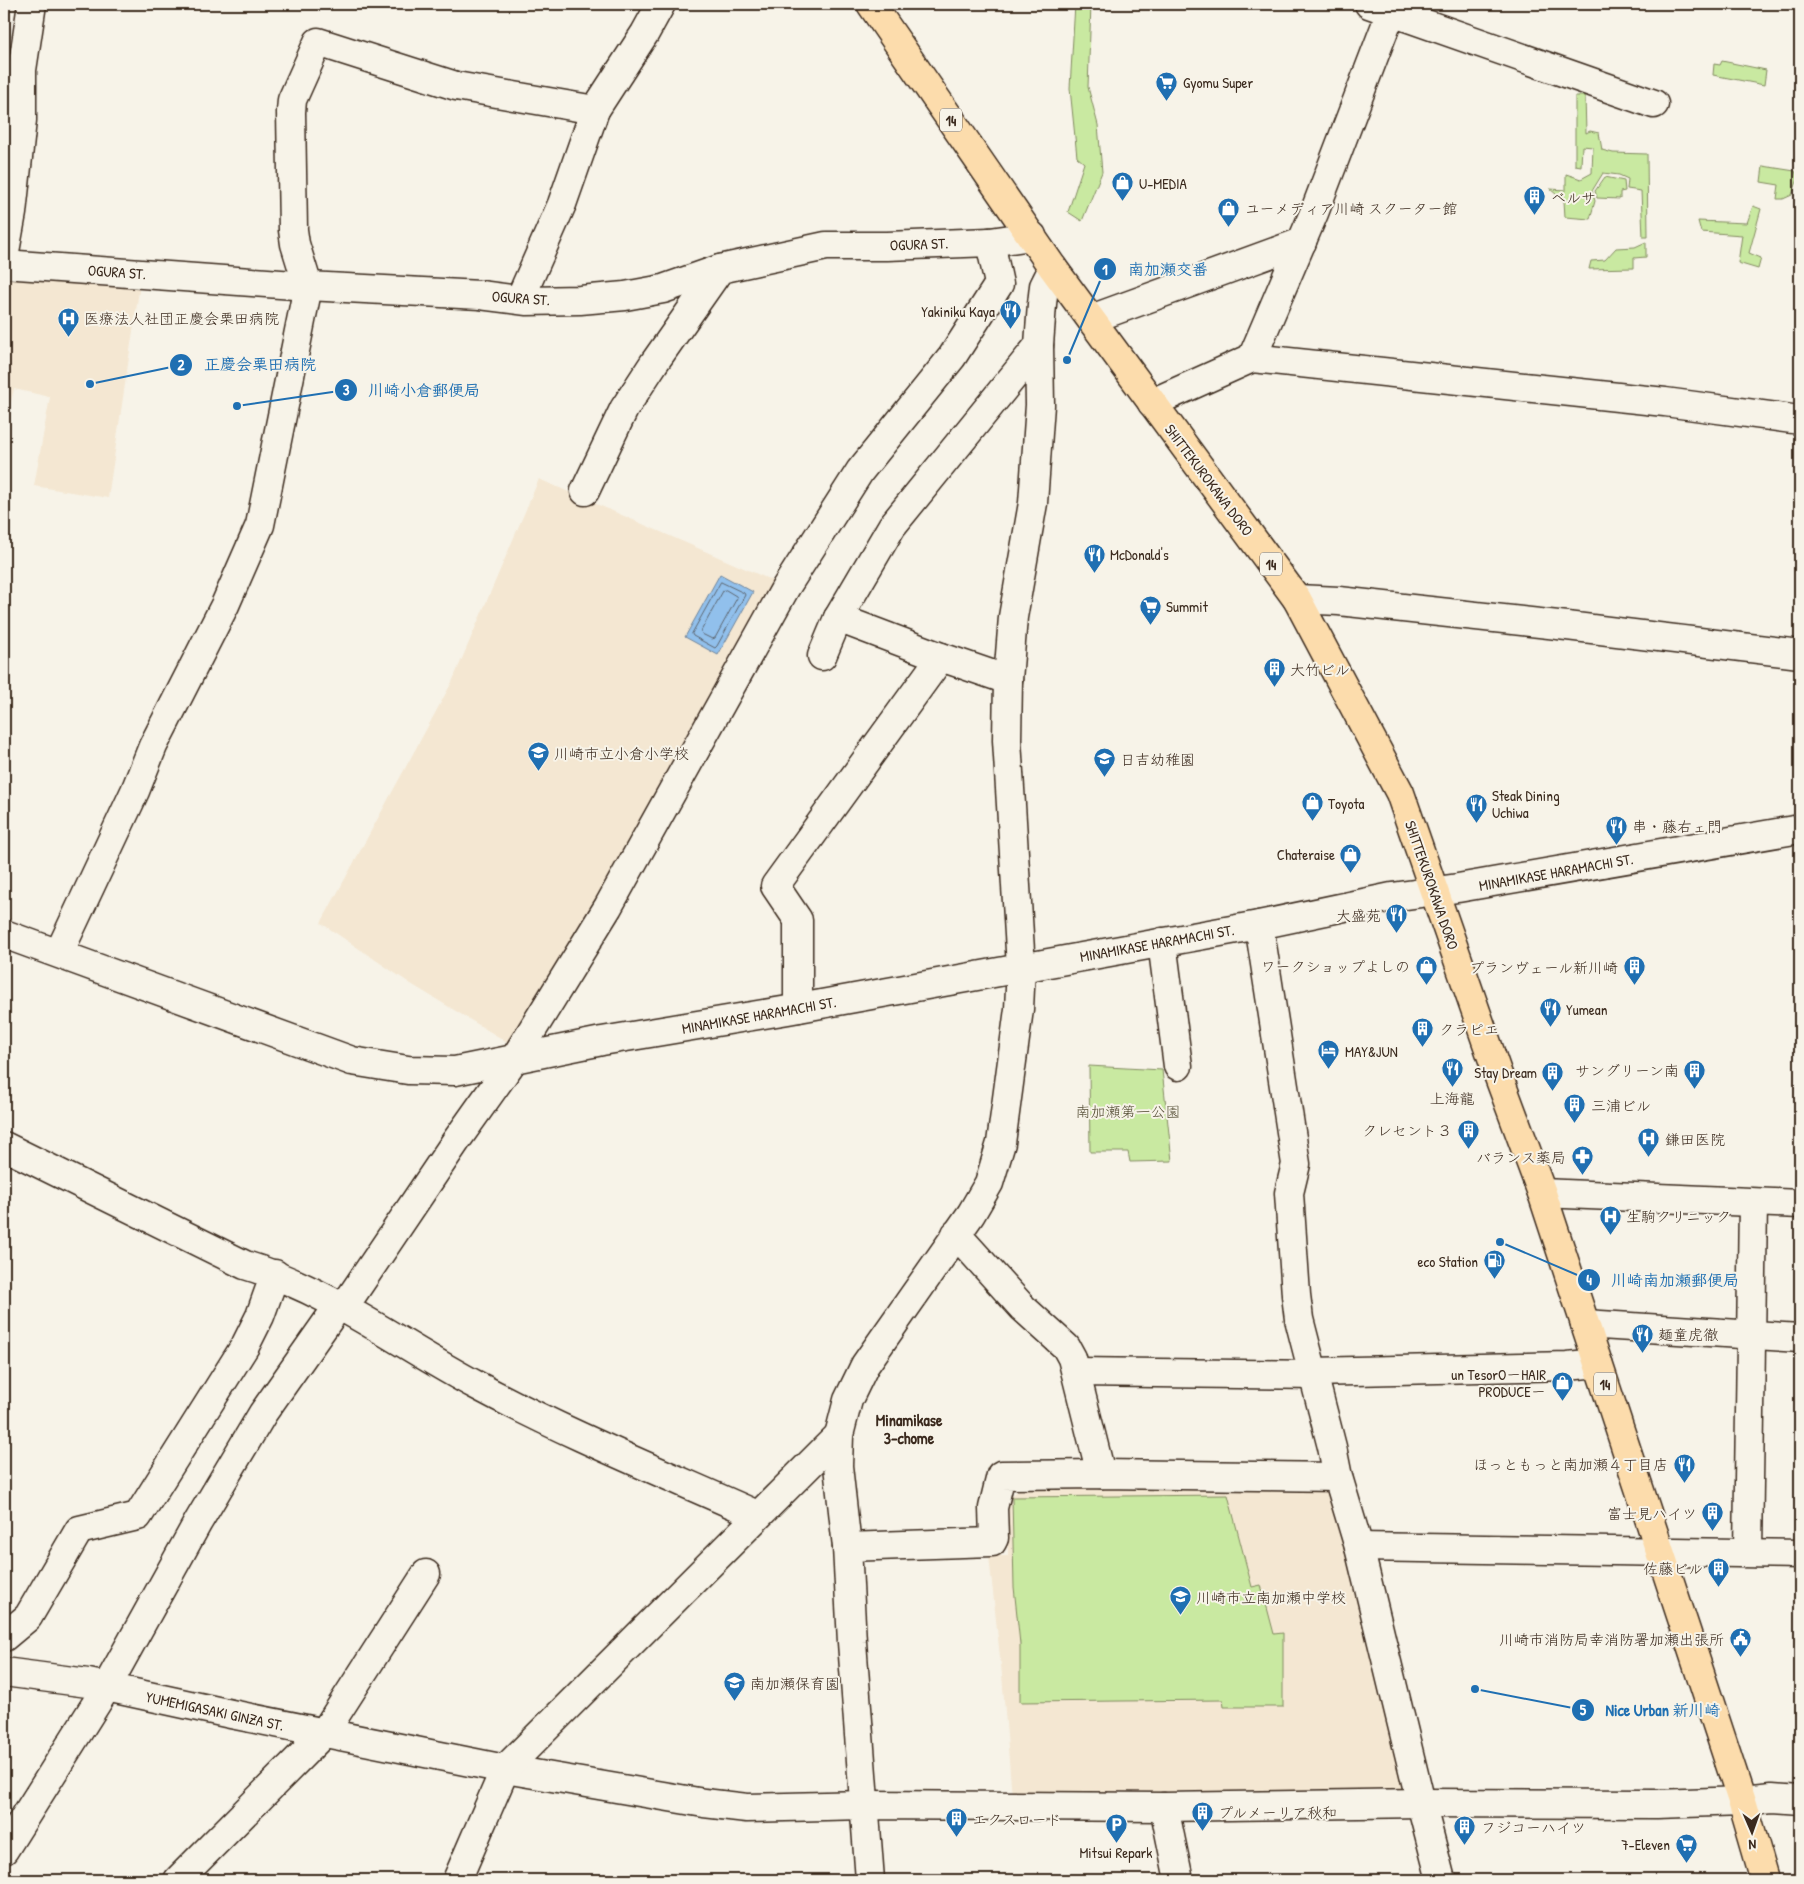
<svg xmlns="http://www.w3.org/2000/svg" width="1804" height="1884" viewBox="0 0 1804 1884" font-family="'Patrick Hand','Klee One',sans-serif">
  <rect width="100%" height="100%" fill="#f7f3e8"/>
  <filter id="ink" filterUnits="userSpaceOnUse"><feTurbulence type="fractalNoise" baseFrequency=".02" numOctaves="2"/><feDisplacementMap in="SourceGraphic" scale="10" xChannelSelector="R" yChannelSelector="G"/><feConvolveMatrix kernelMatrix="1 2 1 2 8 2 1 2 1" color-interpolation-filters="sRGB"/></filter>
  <g filter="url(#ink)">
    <g fill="#f4e7d2">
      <polygon points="10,275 140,284 108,498 34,486 50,397 14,389 4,429 4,278"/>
      <polygon points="539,479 778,583 712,703 512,1045 411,984 321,923 452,682"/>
      <polygon points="1020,1489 1332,1489 1409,1795 1012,1797 1002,1675 989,1556 1008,1556 1007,1510 1010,1497"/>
    </g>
    <g fill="#c9e9a1" stroke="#828a60">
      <polygon points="1075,4 1091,4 1088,87 1098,125 1102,172 1082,221 1068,212 1084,163 1077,157 1070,88"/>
      <polygon points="1722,61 1766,70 1764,85 1713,75 1714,64 1720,65"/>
      <polygon points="1575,96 1585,96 1586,133 1590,131 1599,133 1602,150 1613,153 1647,154 1648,237 1643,237 1641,191 1627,189 1628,179 1619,175 1603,173 1592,191 1595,201 1590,219 1565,217 1564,201 1550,189 1566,190 1566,174 1581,179 1592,173 1593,147 1582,146 1581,166 1575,165"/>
      <polygon points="1763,166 1795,171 1798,179 1792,195 1783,199 1777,199 1779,185 1761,182"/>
      <polygon points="1605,177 1624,181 1625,191 1620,192 1620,199 1597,198 1595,191"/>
      <polygon points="1753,206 1761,209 1749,253 1761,258 1758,269 1738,263 1742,235 1701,232 1698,221 1747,223"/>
      <polygon points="1646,242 1646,257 1634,258 1634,268 1589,269 1591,261 1605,260 1616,248 1635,247"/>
      <polygon points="1089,1066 1162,1070 1172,1161 1130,1162 1128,1152 1090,1152"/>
      <polygon points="1228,1495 1252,1587 1261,1585 1274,1634 1283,1633 1283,1707 1224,1707 1223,1700 1020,1702 1020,1644 1014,1587 1012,1497"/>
    </g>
    <polygon fill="#91c0ec" stroke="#6f849a" points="720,574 753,592 718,655 685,637"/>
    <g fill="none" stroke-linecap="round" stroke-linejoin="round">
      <g stroke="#5d6670" stroke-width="1">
        <polygon points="721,582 744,593 745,595 717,646 715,648 693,636 692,634"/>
        <polygon points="726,590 736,596 737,598 715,638 712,639 702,634 701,631 723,591"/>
      </g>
      <defs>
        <g id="minor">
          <polyline points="1369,4 1654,104"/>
          <polyline points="4,257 12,213 22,120 22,70 32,4"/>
          <polyline points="4,264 308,286 480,295 527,301 580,300 625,296 663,289 720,269 826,246 887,246 990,242 1032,236"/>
          <polyline points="520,299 562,204 595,110 645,33 661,4"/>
          <polyline points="1091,319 1302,242"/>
          <polyline points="1252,358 1314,213 1394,4"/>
          <polyline points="1152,403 1252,358 1665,402 1800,420"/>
          <polyline points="585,491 624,409 654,363 720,269"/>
          <polyline points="1297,599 1339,601 1567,626 1800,654"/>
          <polyline points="838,618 941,657 1008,680"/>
          <polyline points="822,656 838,618 892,526 1039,345"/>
          <polyline points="1259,925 1296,1164 1289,1193 1296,1295 1299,1319 1332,1447 1338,1477 1359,1547 1421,1803 1441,1880"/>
          <polyline points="4,934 352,1061 408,1070 455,1071 602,1041 788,1010 1259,925 1392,897 1458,888 1800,829"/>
          <polyline points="1162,942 1178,1066"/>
          <polyline points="59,953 135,791 153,746 225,605 260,525 308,286 295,244 293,230 291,112 292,100 318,42 456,86 595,110"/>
          <polyline points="798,1008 798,920 775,886 941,657"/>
          <path d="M4,1146l241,119c84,25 154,79 231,120 91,49 187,88 281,130"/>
          <polyline points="1542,1193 1800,1204"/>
          <polyline points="956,1234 1023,1308 1066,1347 1072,1358 1101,1474"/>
          <polyline points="344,1307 456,1141 515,1058 608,907 786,587 860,471 952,357 999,284 990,242"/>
          <polyline points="1585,1324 1800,1338"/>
          <polyline points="1076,1372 1314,1375"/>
          <polyline points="1313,1372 1567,1366 1598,1363"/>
          <polyline points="847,1547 992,1542 994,1538 993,1508 1001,1475 1101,1474 1338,1477"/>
          <polyline points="1359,1547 1800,1554"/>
          <polyline points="1748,1552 1753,1203"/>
          <polyline points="4,1637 28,1617 79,1530 138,1516 245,1346 260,1316 275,1274"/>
          <polyline points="4,1672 88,1683 231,1714 505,1769 704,1803 747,1808 864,1805 1164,1807 1421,1803 1657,1804 1742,1801 1772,1798 1800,1800"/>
          <polyline points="1164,1807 1179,1880"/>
          <polyline points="4,1850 106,1688 198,1522 263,1413 339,1305"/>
          <polyline points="178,1880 324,1733 426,1574"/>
          <polyline points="457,1880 505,1769 839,1435"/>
          <polyline points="870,1880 852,1642 847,1547 838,1466 839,1435 848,1400 865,1365 971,1214 989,1183 1001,1143 1019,1009 1021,967 1007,740 1008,680 1013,617 1033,503 1040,405 1039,345 1042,304 1044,286 1053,268"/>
        </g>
        <polyline id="major" points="871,4 1053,268 1297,599 1400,793 1497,1072 1542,1193 1742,1801 1765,1880"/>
      </defs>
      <use href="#minor" stroke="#3b2a1e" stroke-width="31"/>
      <use href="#major" stroke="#3b2a1e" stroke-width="31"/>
      <use href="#minor" stroke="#f7f3e8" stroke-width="28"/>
      <use href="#major" stroke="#fcdcac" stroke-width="28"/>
    </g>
  </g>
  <defs>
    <symbol id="supermarket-pin" viewBox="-11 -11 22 30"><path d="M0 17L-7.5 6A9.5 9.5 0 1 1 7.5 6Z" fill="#1f6fb2" stroke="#f7f3e8"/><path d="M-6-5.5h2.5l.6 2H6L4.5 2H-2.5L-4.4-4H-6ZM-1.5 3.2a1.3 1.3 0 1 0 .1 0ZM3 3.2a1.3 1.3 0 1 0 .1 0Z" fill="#fff"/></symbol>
    <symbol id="shop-pin" viewBox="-11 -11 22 30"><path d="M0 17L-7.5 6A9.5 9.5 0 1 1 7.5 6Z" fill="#1f6fb2" stroke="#f7f3e8"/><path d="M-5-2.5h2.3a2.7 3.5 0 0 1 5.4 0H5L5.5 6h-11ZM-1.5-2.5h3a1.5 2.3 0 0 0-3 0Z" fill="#fff"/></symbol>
    <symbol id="building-pin" viewBox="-11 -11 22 30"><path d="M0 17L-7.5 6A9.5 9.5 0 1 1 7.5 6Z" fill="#1f6fb2" stroke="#f7f3e8"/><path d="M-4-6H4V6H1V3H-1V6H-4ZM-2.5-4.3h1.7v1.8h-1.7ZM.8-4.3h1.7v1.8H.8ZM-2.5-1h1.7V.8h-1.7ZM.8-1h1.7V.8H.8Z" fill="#fff"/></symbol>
    <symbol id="restaurant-pin" viewBox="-11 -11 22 30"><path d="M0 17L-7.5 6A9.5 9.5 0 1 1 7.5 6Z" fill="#1f6fb2" stroke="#f7f3e8"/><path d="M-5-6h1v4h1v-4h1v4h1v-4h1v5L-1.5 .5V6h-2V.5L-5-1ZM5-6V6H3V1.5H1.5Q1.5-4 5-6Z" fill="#fff"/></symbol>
    <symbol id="hospital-pin" viewBox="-11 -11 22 30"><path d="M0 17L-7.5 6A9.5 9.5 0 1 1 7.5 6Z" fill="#1f6fb2" stroke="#f7f3e8"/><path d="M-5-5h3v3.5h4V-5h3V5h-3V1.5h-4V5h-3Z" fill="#fff"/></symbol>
    <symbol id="school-pin" viewBox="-11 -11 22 30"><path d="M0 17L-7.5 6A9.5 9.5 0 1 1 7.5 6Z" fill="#1f6fb2" stroke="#f7f3e8"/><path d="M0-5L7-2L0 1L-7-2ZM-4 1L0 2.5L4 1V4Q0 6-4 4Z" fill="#fff"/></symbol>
    <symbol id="hotel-pin" viewBox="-11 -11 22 30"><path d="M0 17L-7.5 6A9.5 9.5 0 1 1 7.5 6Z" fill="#1f6fb2" stroke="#f7f3e8"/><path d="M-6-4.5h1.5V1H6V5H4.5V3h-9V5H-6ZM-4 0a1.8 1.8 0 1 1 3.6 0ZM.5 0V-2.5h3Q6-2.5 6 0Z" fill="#fff"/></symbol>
    <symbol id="pharmacy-pin" viewBox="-11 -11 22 30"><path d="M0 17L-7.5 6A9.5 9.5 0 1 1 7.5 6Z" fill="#1f6fb2" stroke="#f7f3e8"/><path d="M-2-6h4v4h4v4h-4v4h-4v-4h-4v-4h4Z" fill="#fff"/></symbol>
    <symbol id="fuel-pin" viewBox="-11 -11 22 30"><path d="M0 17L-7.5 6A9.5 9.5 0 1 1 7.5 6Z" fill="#1f6fb2" stroke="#f7f3e8"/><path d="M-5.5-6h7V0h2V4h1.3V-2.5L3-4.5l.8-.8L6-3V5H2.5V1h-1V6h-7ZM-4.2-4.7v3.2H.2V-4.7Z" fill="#fff"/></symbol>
    <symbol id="civic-pin" viewBox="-11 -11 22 30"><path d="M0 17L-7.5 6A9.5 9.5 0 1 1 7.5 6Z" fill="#1f6fb2" stroke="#f7f3e8"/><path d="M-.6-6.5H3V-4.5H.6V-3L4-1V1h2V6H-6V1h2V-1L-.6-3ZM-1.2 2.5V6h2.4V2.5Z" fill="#fff"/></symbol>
    <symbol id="parking-pin" viewBox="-11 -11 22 30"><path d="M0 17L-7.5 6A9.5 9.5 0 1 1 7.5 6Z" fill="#1f6fb2" stroke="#f7f3e8"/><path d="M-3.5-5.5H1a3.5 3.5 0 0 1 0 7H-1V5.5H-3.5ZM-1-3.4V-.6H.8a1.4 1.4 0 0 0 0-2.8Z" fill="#fff"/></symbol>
  </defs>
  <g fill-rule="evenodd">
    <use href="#supermarket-pin" x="1154" y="70" width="25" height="34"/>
    <use href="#shop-pin" x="1110" y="170" width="25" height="34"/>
    <use href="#building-pin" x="1522" y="184" width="25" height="34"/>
    <use href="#shop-pin" x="1216" y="196" width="25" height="34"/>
    <use href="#restaurant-pin" x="998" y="298" width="25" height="34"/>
    <use href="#hospital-pin" x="56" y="306" width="25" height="34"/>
    <use href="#restaurant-pin" x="1082" y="542" width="25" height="34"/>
    <use href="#supermarket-pin" x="1138" y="594" width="25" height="34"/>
    <use href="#building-pin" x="1262" y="656" width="25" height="34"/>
    <use href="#school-pin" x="526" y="740" width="25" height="34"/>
    <use href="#school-pin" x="1092" y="746" width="25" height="34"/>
    <use href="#shop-pin" x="1300" y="790" width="25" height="34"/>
    <use href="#restaurant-pin" x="1464" y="792" width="25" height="34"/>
    <use href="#restaurant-pin" x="1604" y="814" width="25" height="34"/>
    <use href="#shop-pin" x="1338" y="842" width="25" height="34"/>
    <use href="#restaurant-pin" x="1384" y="902" width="25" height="34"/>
    <use href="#shop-pin" x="1414" y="954" width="25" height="34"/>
    <use href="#building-pin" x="1622" y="954" width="25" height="34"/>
    <use href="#restaurant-pin" x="1538" y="996" width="25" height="34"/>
    <use href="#building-pin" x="1410" y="1016" width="25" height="34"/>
    <use href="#hotel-pin" x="1316" y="1038" width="25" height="34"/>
    <use href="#restaurant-pin" x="1440" y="1056" width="25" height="34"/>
    <use href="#building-pin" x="1682" y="1058" width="25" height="34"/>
    <use href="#building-pin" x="1540" y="1060" width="25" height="34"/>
    <use href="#building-pin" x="1562" y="1092" width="25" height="34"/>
    <use href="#building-pin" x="1456" y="1118" width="25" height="34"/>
    <use href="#hospital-pin" x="1636" y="1126" width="25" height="34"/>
    <use href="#pharmacy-pin" x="1570" y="1144" width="25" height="34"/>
    <use href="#hospital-pin" x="1598" y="1204" width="25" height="34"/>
    <use href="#fuel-pin" x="1482" y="1248" width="25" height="34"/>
    <use href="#restaurant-pin" x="1630" y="1322" width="25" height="34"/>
    <use href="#shop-pin" x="1550" y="1370" width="25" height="34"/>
    <use href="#restaurant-pin" x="1672" y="1452" width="25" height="34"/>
    <use href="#building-pin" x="1700" y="1500" width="25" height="34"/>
    <use href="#building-pin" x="1706" y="1556" width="25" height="34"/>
    <use href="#school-pin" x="1168" y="1584" width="25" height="34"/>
    <use href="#civic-pin" x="1728" y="1626" width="25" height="34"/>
    <use href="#school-pin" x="722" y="1670" width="25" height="34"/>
    <use href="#building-pin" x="1190" y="1800" width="25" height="34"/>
    <use href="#building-pin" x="944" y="1806" width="25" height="34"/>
    <use href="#parking-pin" x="1104" y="1812" width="25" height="34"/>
    <use href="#building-pin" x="1452" y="1814" width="25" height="34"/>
    <use href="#supermarket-pin" x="1674" y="1832" width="25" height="34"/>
  </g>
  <g text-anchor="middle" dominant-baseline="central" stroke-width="4" stroke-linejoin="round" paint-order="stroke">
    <g fill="#f7f3e8" stroke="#73665b" stroke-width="1">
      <rect x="940" y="108.5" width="22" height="23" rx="4"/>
      <rect x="1260" y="552.5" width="22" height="23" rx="4"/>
      <rect x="1594" y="1372.5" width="22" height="23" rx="4"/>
    </g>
    <g font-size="14" font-weight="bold" fill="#3b2a1e">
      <text x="951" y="120">14</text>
      <text x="1271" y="564">14</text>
      <text x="1605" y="1384">14</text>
    </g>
    <g font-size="15" fill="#3b2a1e" stroke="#f7f3e8" text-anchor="start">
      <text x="1183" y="82">Gyomu Super</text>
      <text x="1139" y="183">U-MEDIA</text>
      <text x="1551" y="197">ベルサ</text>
      <text x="1245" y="208">ユーメディア川崎 スクーター館</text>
      <text x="995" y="311" text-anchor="end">Yakiniku Kaya</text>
      <text x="84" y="318">医療法人社団正慶会栗田病院</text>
      <text x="1110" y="554">McDonald's</text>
      <text x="1166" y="606">Summit</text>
      <text x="1290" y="669">大竹ビル</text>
      <text x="554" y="753">川崎市立小倉小学校</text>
      <text x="1120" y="759">日吉幼稚園</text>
      <text x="1492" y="795">Steak Dining<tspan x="1492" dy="17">Uchiwa</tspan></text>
      <text x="1328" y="803">Toyota</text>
      <text x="1632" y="826">串・藤右ェ門</text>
      <text x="1335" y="854" text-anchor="end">Chateraise</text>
      <text x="1381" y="915" text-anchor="end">大盛苑</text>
      <text x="1410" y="966" text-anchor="end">ワークショップよしの</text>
      <text x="1618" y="967" text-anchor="end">プランヴェール新川崎</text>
      <text x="1566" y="1009">Yumean</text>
      <text x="1439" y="1029">クラピエ</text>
      <text x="1345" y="1051">MAY&amp;JUN</text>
      <text x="1679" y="1070" text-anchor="end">サングリーン南</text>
      <text x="1537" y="1072" text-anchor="end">Stay Dream</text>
      <text x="1452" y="1098" text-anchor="middle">上海龍</text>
      <text x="1591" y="1105">三浦ビル</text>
      <text x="1452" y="1130" text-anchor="end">クレセント３</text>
      <text x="1665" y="1139">鎌田医院</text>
      <text x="1566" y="1157" text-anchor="end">バランス薬局</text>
      <text x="1626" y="1216">生駒クリニック</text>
      <text x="1478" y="1261" text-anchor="end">eco Station</text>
      <text x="1658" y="1334">麺童虎徹</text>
      <text x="1546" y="1374" text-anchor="end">un TesorOーHAIR<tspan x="1546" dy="17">PRODUCEー</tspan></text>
      <text x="1668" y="1464" text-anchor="end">ほっともっと南加瀬４丁目店</text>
      <text x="1697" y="1513" text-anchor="end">富士見ハイツ</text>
      <text x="1703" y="1568" text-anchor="end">佐藤ビル</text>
      <text x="1196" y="1597">川崎市立南加瀬中学校</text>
      <text x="1724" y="1639" text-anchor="end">川崎市消防局幸消防署加瀬出張所</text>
      <text x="750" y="1683">南加瀬保育園</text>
      <text x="1218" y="1812">プルメーリア秋和</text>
      <text x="972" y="1819">エクスロード</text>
      <text x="1481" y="1827">フジコーハイツ</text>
      <text x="1670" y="1844" text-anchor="end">7-Eleven</text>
      <text x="1116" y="1852" text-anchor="middle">Mitsui Repark</text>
    </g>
    <g font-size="15" fill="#3b2a1e" stroke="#f7f3e8">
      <text transform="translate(919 244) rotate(-2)">OGURA ST.</text>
      <text transform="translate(117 272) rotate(4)">OGURA ST.</text>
      <text transform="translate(521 298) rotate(4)">OGURA ST.</text>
      <text transform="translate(1209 480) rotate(53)">SHITTEKUROKAWA DORO</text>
      <text transform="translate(1556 872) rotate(-10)">MINAMIKASE HARAMACHI ST.</text>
      <text transform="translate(1432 885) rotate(71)">SHITTEKUROKAWA DORO</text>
      <text transform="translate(1157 943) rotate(-10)">MINAMIKASE HARAMACHI ST.</text>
      <text transform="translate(759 1015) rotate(-10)">MINAMIKASE HARAMACHI ST.</text>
      <text transform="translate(215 1711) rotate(12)">YUMEMIGASAKI GINZA ST.</text>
    </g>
    <g font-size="15" fill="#575038" stroke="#f7f3e8">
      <text x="1128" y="1111">南加瀬第一公園</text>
    </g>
    <g font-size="16" font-weight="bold" fill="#3b2a1e" stroke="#f7f3e8">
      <text x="909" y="1420">Minamikase<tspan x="909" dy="18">3-chome</tspan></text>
    </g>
  </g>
  <path fill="none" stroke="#1f6fb2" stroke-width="2" d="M1067 360L1105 269M90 384L181 365M237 406L346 390M1500 1242L1589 1280M1475 1689L1583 1710"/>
  <g fill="#1f6fb2" stroke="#f7f3e8" stroke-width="2">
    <circle cx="1067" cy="360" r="5"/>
    <circle cx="90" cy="384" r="5"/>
    <circle cx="237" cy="406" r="5"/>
    <circle cx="1500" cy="1242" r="5"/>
    <circle cx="1475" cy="1689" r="5"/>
    <circle cx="1105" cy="269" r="12"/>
    <circle cx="181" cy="365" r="12"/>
    <circle cx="346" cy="390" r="12"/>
    <circle cx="1589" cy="1280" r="12"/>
    <circle cx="1583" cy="1710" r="12"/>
  </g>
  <g font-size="15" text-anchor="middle" font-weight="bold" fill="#fff">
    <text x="1105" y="275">1</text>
    <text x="181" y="370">2</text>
    <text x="346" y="395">3</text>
    <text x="1589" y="1285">4</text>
    <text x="1583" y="1715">5</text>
  </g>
  <g font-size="16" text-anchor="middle" font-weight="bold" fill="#1f6fb2" stroke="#f7f3e8" stroke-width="4" stroke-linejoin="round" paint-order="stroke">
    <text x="1168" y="275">南加瀬交番</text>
    <text x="260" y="370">正慶会栗田病院</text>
    <text x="424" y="396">川崎小倉郵便局</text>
    <text x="1675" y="1286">川崎南加瀬郵便局</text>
    <text x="1663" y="1716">Nice Urban 新川崎</text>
  </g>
  <rect width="1804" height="1884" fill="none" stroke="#f7f3e8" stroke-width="20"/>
  <rect x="10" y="10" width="1784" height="1864" fill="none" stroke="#3b2a1e" stroke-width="2" filter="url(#ink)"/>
  <g transform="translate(1752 1832) rotate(178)" stroke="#f7f3e8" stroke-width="4" paint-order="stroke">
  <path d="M0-4L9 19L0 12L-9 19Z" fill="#3b2a1e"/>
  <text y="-8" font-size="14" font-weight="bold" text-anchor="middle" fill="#3b2a1e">N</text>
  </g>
</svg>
